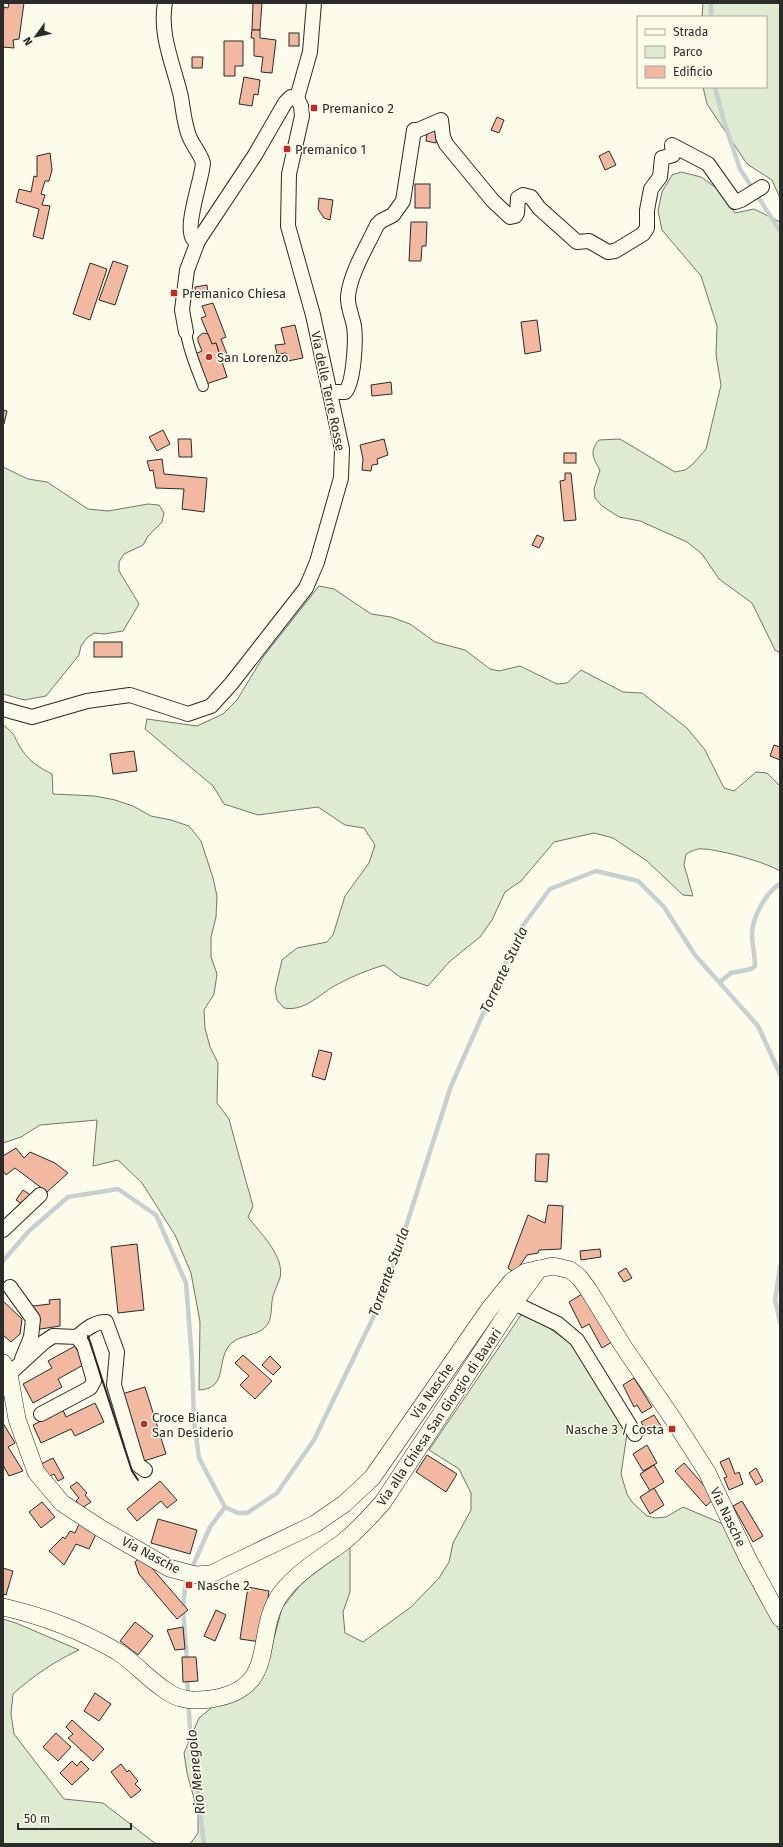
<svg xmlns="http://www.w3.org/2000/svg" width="783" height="1847" viewBox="0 0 783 1847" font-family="'Fira Sans',sans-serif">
  <rect width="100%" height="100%" fill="#fdfbea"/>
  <g fill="#deebd1" stroke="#74746e">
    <polygon points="703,3 780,3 780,198 772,180 747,164 707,104 703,87 766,87 766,17 702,17"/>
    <path d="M681,172l20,5 17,12 17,24 19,-4 26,13v431l-5,-3 -23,-47 -33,-24 -17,-25 -15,-12 -47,-21 -21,-4 -17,-11 -7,-8 -1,-9 6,-19c-7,-12 -11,-18 -1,-30l21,-1 55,33 10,-2 8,-6 13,-15 15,-64 -5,-30 1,-29 -16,-50 -39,-46 -4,-19 4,-19 10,-17z"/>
    <polygon points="3,467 28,479 47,482 88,509 108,511 148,504 159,505 164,513 162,522 148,536 143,545 124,554 119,562 119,571 139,604 123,631 104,634 94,633 87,638 81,646 79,655 46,696 24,700 3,694"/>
    <path d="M319,586l15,3 37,25 20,3 19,7 25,18 30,8 25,19 9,2 21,-5 37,18 10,-1 14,-13 42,22 19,1 45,35 18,22 19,38 10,3 22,-19 11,1 13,13v85c-15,-9 -59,-21 -76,-22 -7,-1 -12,2 -18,5l-2,11 9,31 -10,-1 -36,-34 -34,-23 -19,-5 -40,9 -33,39 -16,11 -13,28 -12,17 -31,25 -21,24 -28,-9 -16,-12c-16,5 -31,11 -46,19 -18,9 -32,28 -54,24l-7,-8 -2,-10 7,-30 15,-12 30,-6 6,-7 12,-39 24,-33 6,-18 -11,-17 -19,-3 -27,-18 -60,8 -34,-11 -11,-18 -68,-57 2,-10 50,7 26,-12 14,-14 26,-43z"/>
    <path d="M3,725c15,11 10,12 19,25 8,12 18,18 30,24l1,20 42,2 20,4 18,6 18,10 20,4 18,6 12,15 12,37 4,18 -1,21 -5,20v20l6,17 -3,20 -10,16 1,18 5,19 8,16 -1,40 12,16 10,37 14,50 -5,11c12,16 37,39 32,61 -3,8 -7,15 -8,23 -1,10 0,22 -9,28 -10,8 -27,6 -35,18 -11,16 -1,42 -29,43l1,-68 -9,-49 -16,-38 -33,-52 -24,-23 -25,6 4,-46 -57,5 -19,12 -18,6z"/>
    <polygon points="523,1312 532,1316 570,1343 603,1390 627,1434 621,1474 627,1494 632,1502 647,1516 656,1518 666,1517 683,1507 723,1524 780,1632 780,1844 190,1844 198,1833 198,1813 187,1773 184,1753 199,1718 268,1661 282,1608 304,1580 350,1546 350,1592 343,1612 345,1633 363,1642 411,1607 439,1578 449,1562 453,1543 471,1510 471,1493 459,1469 429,1450"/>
    <path d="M3,1619l13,4 63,27c-24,11 -46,26 -66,44l-2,20 3,20 50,65 39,4 53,41h-153z"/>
  </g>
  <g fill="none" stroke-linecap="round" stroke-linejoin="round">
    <g stroke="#c7d0d0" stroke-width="4.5">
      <polyline points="711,3 711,17"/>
      <polyline points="715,87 724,122 740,169 780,231"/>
      <path d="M720,982l11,-9 20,-4 4,-3c0,-11 -3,-21 -3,-32 0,-16 14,-42 28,-50"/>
      <polyline points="3,1261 29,1231 68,1197 118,1189 156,1215 186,1283 192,1360 194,1422 199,1458 225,1507 238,1513 247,1513 277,1493 314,1440 384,1295 451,1086 521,928 550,889 596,871 638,881 664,907 695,955 758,1026 780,1074"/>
      <polyline points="780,1267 775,1300 780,1322"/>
      <polyline points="191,1570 210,1527 225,1507"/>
      <path d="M187,1663c-1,-29 -8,-58 1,-86"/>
      <polyline points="187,1676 190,1730 204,1844"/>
    </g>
  </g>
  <g fill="#f2b8a0" stroke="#2b2b2b">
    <polygon points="9,3 24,3 19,39 13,40 14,48 3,47 3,16 4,7 8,8"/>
    <polygon points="253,3 262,3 260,30 252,30"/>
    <polygon points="252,30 260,30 260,38 276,40 272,73 261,72 263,57 254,56 254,38 251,38"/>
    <rect x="289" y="33" width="10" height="13"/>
    <polygon points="224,41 243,41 243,66 235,66 235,76 224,76"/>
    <polygon points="192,57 203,57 202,68 192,68"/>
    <polygon points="244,77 260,80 258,95 254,94 252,106 239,104"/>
    <polygon points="497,117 504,120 499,133 491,130"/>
    <polygon points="437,130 436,143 426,141 427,132"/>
    <polygon points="609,151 616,165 605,170 599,156"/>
    <polygon points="50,153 52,170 49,181 45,181 41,194 45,195 42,205 50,206 43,239 33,236 39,209 16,202 19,189 31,192 34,176 37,177 37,156"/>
    <rect x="415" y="184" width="15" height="24"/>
    <polygon points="319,198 333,200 330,220 324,218 318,209"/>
    <polygon points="411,222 427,222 426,246 422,246 421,261 409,261"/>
    <polygon points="113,261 128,266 115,305 99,300"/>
    <polygon points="90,263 107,269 90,320 73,314"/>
    <polygon points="207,285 208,297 196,298 195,287"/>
    <polygon points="213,303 226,337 221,339 229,359 222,361 216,343 212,344 201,318 206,316 202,306"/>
    <polygon points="537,320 541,351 525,354 521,322"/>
    <polygon points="295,325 303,358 288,361 286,353 277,354 275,345 285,344 281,328"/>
    <polygon points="203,333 208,334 212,344 216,343 227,377 206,384 195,354 202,351 198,341 198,337"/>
    <polygon points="391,382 392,394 372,396 371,385"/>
    <polygon points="3,410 7,411 4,424 3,423"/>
    <polygon points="163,430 170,444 157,451 149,437"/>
    <polygon points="178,439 191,439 192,457 179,457"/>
    <polygon points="384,439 388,455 377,459 378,464 372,465 371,471 362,470 363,459 360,445"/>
    <rect x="564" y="453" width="12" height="10"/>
    <polygon points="162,459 164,474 207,478 204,512 182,509 184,489 156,488 153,470 150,471 147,461"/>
    <polygon points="565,473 571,473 576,520 564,521 560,481 565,480"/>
    <polygon points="537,535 544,538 539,548 532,545"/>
    <rect x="94" y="642" width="28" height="15"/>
    <polygon points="774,745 780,747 780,760 770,756"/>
    <polygon points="134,751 137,771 113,774 110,754"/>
    <polygon points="319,1050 332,1053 325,1080 312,1076"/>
    <polygon points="16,1148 24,1158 30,1152 55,1163 68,1173 47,1192 15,1168 6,1175 3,1171 3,1156"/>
    <polygon points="536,1154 549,1154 547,1182 535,1181"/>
    <polygon points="23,1190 32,1196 25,1206 16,1200"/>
    <polygon points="548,1205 563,1206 561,1249 539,1250 538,1253 527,1255 515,1273 508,1268 528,1215 545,1223"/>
    <polygon points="137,1244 144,1310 118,1313 111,1247"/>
    <polygon points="600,1249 601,1257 581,1260 580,1251"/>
    <polygon points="626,1268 632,1278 624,1282 618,1273"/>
    <polygon points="582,1294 612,1342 602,1348 589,1324 582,1328 569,1302"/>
    <polygon points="60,1299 60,1326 34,1330 33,1306 50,1304 49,1300"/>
    <polygon points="3,1301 22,1319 20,1334 11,1342 3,1335"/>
    <polygon points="75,1346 85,1364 58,1379 62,1387 33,1403 23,1384 52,1368 48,1361"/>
    <polygon points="243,1355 272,1381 255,1399 240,1385 249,1376 235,1363"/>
    <polygon points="270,1356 281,1367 273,1375 262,1365"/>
    <polygon points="634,1378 652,1407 642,1413 637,1405 634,1407 623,1385"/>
    <polygon points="145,1387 166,1454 144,1461 122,1394"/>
    <polygon points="95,1403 104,1422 75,1436 71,1429 41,1443 33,1425 63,1410 66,1417"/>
    <polygon points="654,1415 661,1426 648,1434 641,1422"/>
    <polygon points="3,1423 15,1443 8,1447 23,1471 9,1476 3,1465"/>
    <polygon points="647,1445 657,1463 643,1471 633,1454"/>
    <polygon points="427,1455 457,1474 446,1492 416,1472"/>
    <polygon points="53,1458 64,1478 58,1481 54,1474 48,1477 41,1464"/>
    <polygon points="729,1458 735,1474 739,1472 743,1484 729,1490 724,1478 727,1477 720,1462"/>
    <polygon points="684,1463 715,1498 706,1506 675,1471"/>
    <polygon points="654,1465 664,1482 650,1491 640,1474"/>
    <polygon points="756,1468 763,1481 756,1485 749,1473"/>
    <polygon points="160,1481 177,1500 167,1508 161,1501 137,1521 127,1509"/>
    <polygon points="77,1482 87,1493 85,1495 91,1502 82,1508 76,1501 79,1498 70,1487"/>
    <polygon points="654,1488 664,1505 650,1514 640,1497"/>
    <polygon points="742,1501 763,1536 753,1542 733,1506"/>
    <polygon points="42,1502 55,1517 41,1528 29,1512"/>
    <polygon points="158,1519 197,1530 190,1554 151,1543"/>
    <polygon points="79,1524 97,1532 89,1549 76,1544 64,1565 49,1551 63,1537 65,1539 70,1531 75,1533"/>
    <polygon points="138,1559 146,1561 188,1610 177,1619 139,1574 135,1562"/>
    <polygon points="3,1568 13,1571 6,1595 3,1594"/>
    <polygon points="248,1587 269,1591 261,1642 240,1639"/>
    <polygon points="216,1610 226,1615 215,1641 204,1636"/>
    <polygon points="135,1622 153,1636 138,1655 120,1641"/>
    <polygon points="183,1627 185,1649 175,1650 167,1630"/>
    <polygon points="182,1657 196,1657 198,1681 183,1682"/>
    <polygon points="95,1693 111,1704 99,1721 84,1711"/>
    <polygon points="72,1720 104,1749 93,1761 68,1738 73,1734 66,1727"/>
    <polygon points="56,1733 71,1747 58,1761 43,1747"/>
    <polygon points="72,1761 77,1766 81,1761 89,1769 72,1785 60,1773"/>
    <polygon points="121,1764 127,1772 129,1770 138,1781 135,1784 141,1790 131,1798 111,1772"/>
  </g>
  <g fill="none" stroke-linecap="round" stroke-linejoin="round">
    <defs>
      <path id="pedestrian" d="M186,332c2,18 11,37 17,54"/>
      <g id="minor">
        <path d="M165,3c-6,32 9,63 16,94 2,12 3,24 7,36 3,11 12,19 15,30 -1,17 -20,66 -9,77l4,1"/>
        <polyline points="297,98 310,52 314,3"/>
        <path d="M330,392h15c9,-9 11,-53 9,-66 -2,-10 -7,-21 -6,-30 3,-25 19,-49 29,-71l4,-4 12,-6 10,-14 11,-71h4l23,-10 2,17 3,7 47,57 17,16 5,-1 2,-3 1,-15 5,-3 8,2 8,11 38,34 12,-1 19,11 7,-1 28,-17 4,-6v-18l4,-21 9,-12 2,-19 11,-3 -1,-10 36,19 27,38 6,-2 21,-13"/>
        <polyline points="3,709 32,717 87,701 130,695 188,714 211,706 231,684 306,588 317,562 341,478 342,449 313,315 288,226 289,174 302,116 301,106 297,98 291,97 285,103 255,155 198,241 187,270 182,310 186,332"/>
        <polyline points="3,1230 40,1195"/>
        <polyline points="10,1287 33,1319 31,1337 22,1359"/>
        <polyline points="514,1303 558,1324 577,1340 635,1434"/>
        <path d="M77,1337c9,-8 17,-15 29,-15l11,30 -3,33 24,80 7,5"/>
        <polyline points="9,1374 44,1342 53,1336 77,1337 84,1346 94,1381 90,1388 41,1414"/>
      </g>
      <g id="tertiary">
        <polyline points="3,1363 9,1374 17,1419 36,1472 62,1503 100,1528 169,1568 195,1575 211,1574 315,1524 344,1504 372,1478 490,1308 512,1281 526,1272 553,1266 570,1270 579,1277 588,1289 623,1346 673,1419 707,1472 748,1559 780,1618"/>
        <path d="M3,1607c40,9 79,24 115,45 17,11 30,27 47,38 14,11 29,11 46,9 71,-11 40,-66 71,-107 16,-20 39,-34 60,-49 15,-12 28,-26 41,-41l131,-199 25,-34"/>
      </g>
    </defs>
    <use href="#pedestrian" stroke="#2b2b2b" stroke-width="12"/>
    <use href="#minor" stroke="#2b2b2b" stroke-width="16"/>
    <use href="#tertiary" stroke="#2b2b2b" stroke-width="18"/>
    <use href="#pedestrian" stroke="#fdfbea" stroke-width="10"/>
    <use href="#minor" stroke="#fdfbea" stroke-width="14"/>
    <use href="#tertiary" stroke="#fdfbea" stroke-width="17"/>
    <polyline stroke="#2b2b2b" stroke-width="2" points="88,1336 132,1471 138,1480"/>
  </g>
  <g fill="#c62828" stroke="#fdfbea" stroke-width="1.5">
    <rect x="310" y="104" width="8" height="8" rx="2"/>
    <rect x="283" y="145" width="8" height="8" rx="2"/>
    <rect x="170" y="289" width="8" height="8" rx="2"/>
    <circle cx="209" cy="357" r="4"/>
    <circle cx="144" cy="1424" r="4"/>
    <rect x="668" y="1425" width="8" height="8" rx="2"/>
    <rect x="185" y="1581" width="8" height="8" rx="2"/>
  </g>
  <g text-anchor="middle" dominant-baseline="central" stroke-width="3" stroke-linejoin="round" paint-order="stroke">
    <g font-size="13" fill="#2b2b2b" stroke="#fdfbea" text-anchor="start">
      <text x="322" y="108">Premanico 2</text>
      <text x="295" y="149">Premanico 1</text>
      <text x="182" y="293">Premanico Chiesa</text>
      <text x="217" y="357">San Lorenzo</text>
      <text x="152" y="1417">Croce Bianca<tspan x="152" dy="15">San Desiderio</tspan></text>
      <text x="664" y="1429" text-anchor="end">Nasche 3 / Costa</text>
      <text x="197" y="1585">Nasche 2</text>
    </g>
    <g font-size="13" fill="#2b2b2b" stroke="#fdfbea">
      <text transform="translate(328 391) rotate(78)">Via delle Terre Rosse</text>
      <text transform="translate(432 1391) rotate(-55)">Via Nasche</text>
      <text transform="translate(439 1417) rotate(-56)">Via alla Chiesa San Giorgio di Bavari</text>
      <text transform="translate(728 1517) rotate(64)">Via Nasche</text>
      <text transform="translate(151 1555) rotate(28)">Via Nasche</text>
    </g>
    <g font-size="14" font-style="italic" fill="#2b2b2b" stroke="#fdfbea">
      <text transform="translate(504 970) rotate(-65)">Torrente Sturla</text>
      <text transform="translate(389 1272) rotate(-70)">Torrente Sturla</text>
      <text transform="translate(196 1772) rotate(-96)">Rio Menegolo</text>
    </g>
  </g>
  <rect width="783" height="1847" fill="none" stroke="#2b2b2b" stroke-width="8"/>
  <rect x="637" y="16" width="130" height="72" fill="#fdfbea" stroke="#a9a89e"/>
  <rect x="645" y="29" width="20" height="6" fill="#fdfbea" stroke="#a9a89e"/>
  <text x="673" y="36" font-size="12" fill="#2b2b2b">Strada</text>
  <rect x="645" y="46" width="20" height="12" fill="#deebd1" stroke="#a9a89e"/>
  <text x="673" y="56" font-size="12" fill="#2b2b2b">Parco</text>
  <rect x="645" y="66" width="20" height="12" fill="#f2b8a0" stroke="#a9a89e"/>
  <text x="673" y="76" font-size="12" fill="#2b2b2b">Edificio</text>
  <g transform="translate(36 36) rotate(237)" stroke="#fdfbea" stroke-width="3" paint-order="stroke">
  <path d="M0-3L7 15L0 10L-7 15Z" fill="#2b2b2b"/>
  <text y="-6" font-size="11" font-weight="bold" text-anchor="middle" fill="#2b2b2b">N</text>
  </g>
  <path d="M18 1823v6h113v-6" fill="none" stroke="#2b2b2b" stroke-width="2"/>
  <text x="24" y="1823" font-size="12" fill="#2b2b2b" stroke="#fdfbea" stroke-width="3" paint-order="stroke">50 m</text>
</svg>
